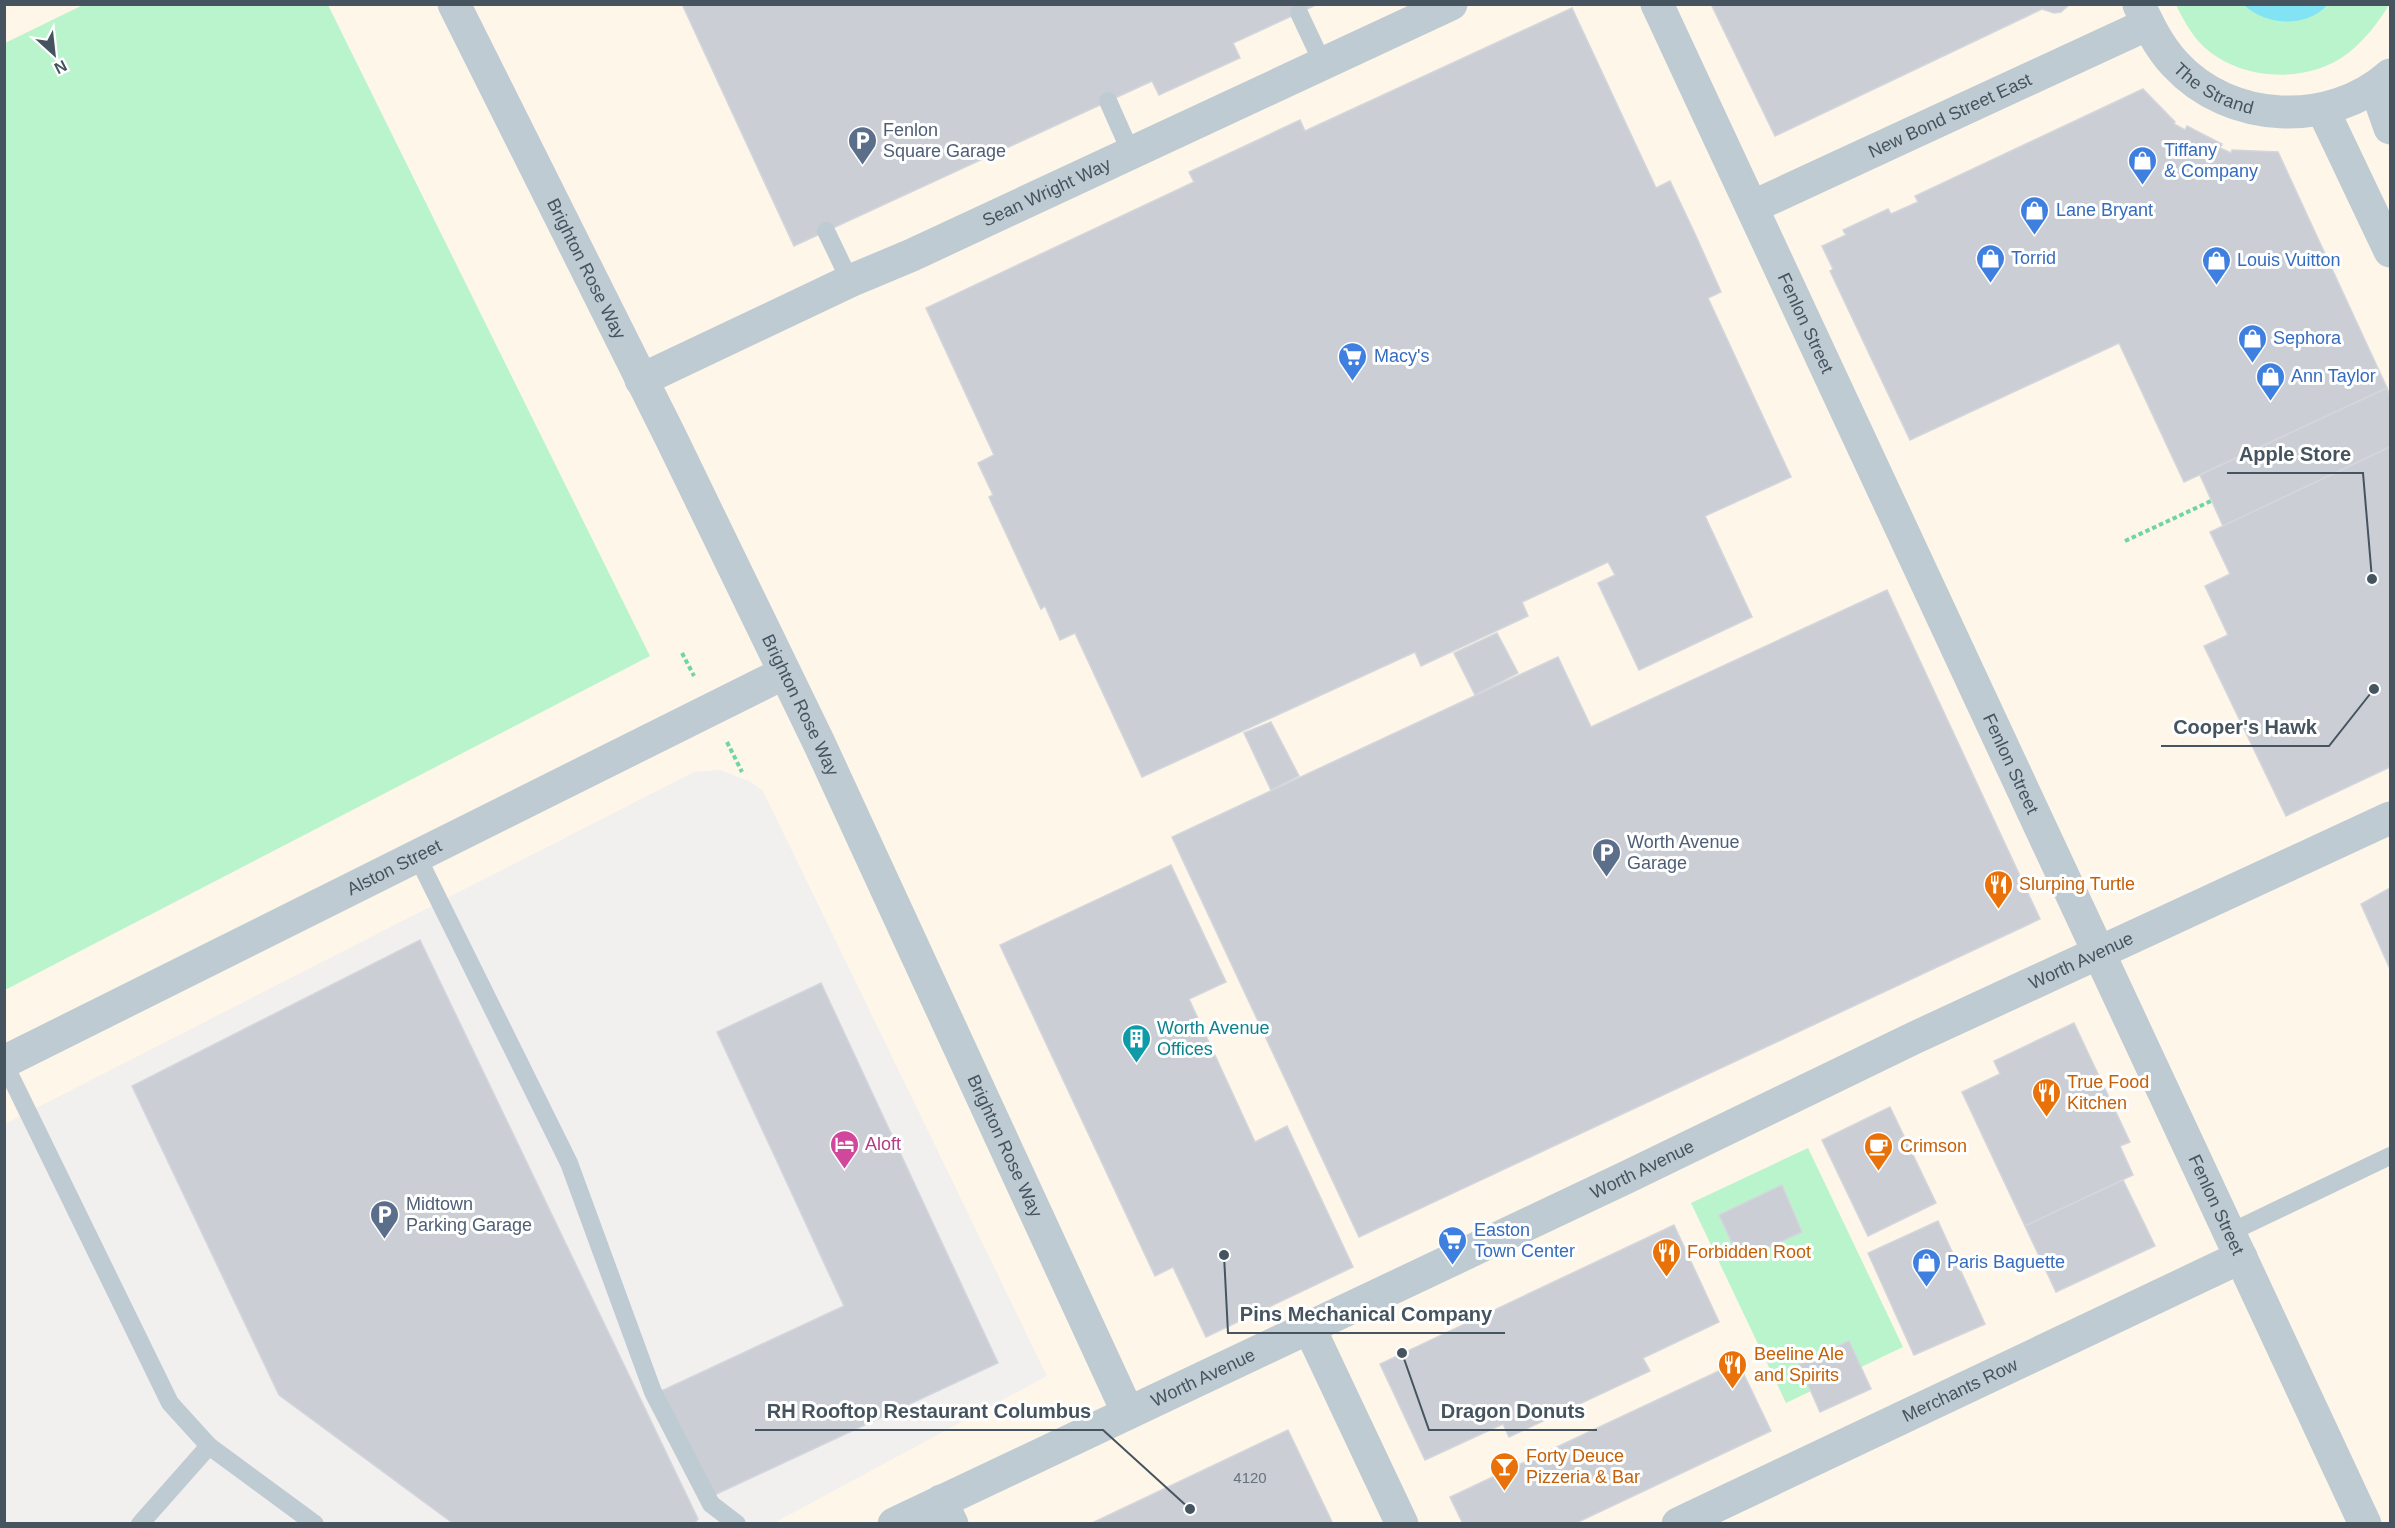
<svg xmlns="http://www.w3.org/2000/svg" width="2395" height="1528" viewBox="0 0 2395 1528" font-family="Helvetica,sans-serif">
  <rect width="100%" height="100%" fill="#f2efef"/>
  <polygon fill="#fef6e8" points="5,5 2390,5 2390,1523 774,1523 1047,1376 763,791 751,782 720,770 694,772 5,1124"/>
  <g fill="#baf4cd">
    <polygon points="83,5 328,5 650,656 5,990 5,43"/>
    <path d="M2176,5h213c-12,19 -24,35 -42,49 -40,30 -106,27 -143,-7 -12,-11 -21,-28 -28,-42z"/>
    <polygon points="1808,1148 1903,1347 1786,1403 1691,1203"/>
  </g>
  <path fill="#82e3f5" d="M2244,5h83c-21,24 -62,20 -83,0z"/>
  <g fill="#cbcfd5" stroke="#d3d6dc" stroke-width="1.5">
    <polygon points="682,4 1318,4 1233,43 1240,58 1159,95 1152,81 794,246"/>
    <polygon points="1711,4 2070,4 2061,12 2054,13 2042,9 1775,136"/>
    <polygon points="1572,8 1656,188 1670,181 1696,236 1721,292 1708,298 1791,477 1705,516 1752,617 1639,670 1598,583 1615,575 1608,562 1522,602 1528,616 1421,666 1415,652 1142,777 1075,633 1060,640 1045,606 1041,609 989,497 993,495 978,463 994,455 926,308 1194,182 1189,172 1245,146 1300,120 1305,131"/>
    <polygon points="2143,89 2175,122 2174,124 2185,130 2187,126 2222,144 2220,148 2231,153 2232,150 2278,152 2387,388 2184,482 2119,343 1910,440 1830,271 1833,269 1822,246 1846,235 1843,230 1888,209 1891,214 1918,202 1915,196"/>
    <polygon points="2387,388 2390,396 2390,447 2223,526 2200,475"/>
    <polygon points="2390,447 2390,767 2286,816 2204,646 2228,635 2205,586 2230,574 2210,532"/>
    <polygon points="1887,590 2040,919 1359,1237 1172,837 1558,657 1591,727"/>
    <polygon points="1497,633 1518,673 1475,695 1454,653"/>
    <polygon points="1271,722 1299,776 1271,790 1244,733"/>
    <polygon points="1171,865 1226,982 1189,999 1255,1142 1287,1126 1353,1267 1206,1337 1173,1267 1155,1276 1000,945"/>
    <polygon points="2390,888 2390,969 2361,904"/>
    <polygon points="420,940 698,1519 694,1524 454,1524 279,1395 132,1086"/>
    <polygon points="821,983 998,1363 708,1498 659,1392 844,1306 717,1032"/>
    <polygon points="2074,1023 2130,1142 2120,1146 2133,1175 2025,1226 1962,1092 2000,1074 1994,1061"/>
    <polygon points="1890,1107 1936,1203 1868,1236 1822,1140"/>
    <polygon points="2123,1180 2155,1246 2056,1292 2025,1226"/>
    <polygon points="1782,1185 1802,1232 1740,1260 1719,1215"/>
    <polygon points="1938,1221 1985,1324 1914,1355 1868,1253"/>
    <polygon points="1674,1225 1719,1322 1643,1358 1650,1371 1509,1437 1503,1424 1425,1460 1380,1364"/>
    <polygon points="1849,1341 1871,1389 1820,1412 1799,1364"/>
    <polygon points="1738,1362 1771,1431 1574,1524 1463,1524 1450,1497"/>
    <polygon points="1288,1430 1333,1524 1090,1524"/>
  </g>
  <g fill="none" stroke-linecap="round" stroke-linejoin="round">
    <g stroke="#6ed69e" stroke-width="4" stroke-dasharray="4.5 3" stroke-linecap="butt">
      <polyline points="2125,541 2211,501"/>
      <polyline points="682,653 694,676"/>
      <polyline points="727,742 742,772"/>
    </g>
    <g stroke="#bfcbd3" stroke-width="18">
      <polyline points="1299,13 1323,64"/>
      <polyline points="1108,101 1131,153"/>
      <polyline points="826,231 850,281"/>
      <polyline points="417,856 569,1163 653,1392 711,1504 737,1524"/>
      <polyline points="4,1063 170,1403 209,1446 315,1524"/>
      <polyline points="2229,1233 2390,1156"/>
      <polyline points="140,1524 209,1446"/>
    </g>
    <g stroke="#bfcbd3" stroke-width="33">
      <path id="s1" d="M1657,4l441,947"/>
      <path id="s2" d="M2139,5c10,21 20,42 36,59 55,60 155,64 215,11"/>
      <polyline points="2376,88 2390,128"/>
      <polyline points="2323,110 2390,251"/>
      <path id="s3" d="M1752,207l396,-183"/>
      <path id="s4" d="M641,380l209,-99 62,-26 539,-251"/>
      <polyline points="1309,1327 1402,1524"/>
      <polyline points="941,1501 952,1524"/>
      <path id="s5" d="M1678,1524l563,-267"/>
    </g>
    <g stroke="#bfcbd3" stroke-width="33">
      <path id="s6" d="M454,4l216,432 149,307 309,670"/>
      <path id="s7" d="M2098,951l267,573"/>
      <path id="s8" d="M4,1062l780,-389"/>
      <path id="s9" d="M894,1524l731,-346 289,-140 476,-220"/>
    </g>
  </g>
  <defs>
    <symbol id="parking-pin" viewBox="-11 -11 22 30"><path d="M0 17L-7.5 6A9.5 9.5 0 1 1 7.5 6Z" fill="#5c6f8a" stroke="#fff"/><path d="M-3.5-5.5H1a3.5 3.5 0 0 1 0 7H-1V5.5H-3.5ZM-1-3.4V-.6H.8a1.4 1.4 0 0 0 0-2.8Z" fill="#fff"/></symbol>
    <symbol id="shop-pin" viewBox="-11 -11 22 30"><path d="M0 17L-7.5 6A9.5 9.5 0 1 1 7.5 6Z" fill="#3f7fe0" stroke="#fff"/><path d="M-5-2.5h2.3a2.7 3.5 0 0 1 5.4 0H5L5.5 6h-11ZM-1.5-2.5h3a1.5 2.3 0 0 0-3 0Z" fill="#fff"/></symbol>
    <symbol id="supermarket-pin" viewBox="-11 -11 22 30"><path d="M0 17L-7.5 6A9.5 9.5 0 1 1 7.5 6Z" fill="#3f7fe0" stroke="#fff"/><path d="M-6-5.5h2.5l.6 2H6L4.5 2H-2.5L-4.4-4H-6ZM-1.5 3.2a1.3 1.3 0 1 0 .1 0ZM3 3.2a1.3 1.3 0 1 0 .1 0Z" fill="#fff"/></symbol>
    <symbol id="restaurant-pin" viewBox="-11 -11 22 30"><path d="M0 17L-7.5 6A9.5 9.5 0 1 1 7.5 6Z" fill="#e8710a" stroke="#fff"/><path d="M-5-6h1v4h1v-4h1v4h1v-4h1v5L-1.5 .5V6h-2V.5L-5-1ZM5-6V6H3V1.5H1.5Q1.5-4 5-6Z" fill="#fff"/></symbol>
    <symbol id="building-pin" viewBox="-11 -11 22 30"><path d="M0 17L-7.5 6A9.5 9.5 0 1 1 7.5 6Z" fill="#0f9aa8" stroke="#fff"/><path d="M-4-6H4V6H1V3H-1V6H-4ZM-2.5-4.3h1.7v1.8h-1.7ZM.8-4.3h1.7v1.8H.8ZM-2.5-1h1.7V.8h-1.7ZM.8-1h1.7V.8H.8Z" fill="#fff"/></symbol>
    <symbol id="hotel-pin" viewBox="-11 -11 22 30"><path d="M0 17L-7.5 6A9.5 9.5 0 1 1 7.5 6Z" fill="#d1479c" stroke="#fff"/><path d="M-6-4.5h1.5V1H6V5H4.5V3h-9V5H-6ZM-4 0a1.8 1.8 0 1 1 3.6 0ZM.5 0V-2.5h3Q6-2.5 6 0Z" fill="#fff"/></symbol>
    <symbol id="cafe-pin" viewBox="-11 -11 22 30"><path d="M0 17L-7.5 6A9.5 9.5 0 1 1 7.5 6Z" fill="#e8710a" stroke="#fff"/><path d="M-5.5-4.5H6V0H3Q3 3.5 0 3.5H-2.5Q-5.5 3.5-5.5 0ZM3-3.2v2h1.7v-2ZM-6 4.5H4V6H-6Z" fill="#fff"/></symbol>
    <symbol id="bar-pin" viewBox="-11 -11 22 30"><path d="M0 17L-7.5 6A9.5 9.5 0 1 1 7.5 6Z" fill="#e8710a" stroke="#fff"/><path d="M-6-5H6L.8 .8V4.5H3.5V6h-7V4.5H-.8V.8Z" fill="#fff"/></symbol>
  </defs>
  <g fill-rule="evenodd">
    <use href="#parking-pin" x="846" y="124" width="33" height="45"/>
    <use href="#shop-pin" x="2126" y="144" width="33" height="45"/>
    <use href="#shop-pin" x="2018" y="194" width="33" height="45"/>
    <use href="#shop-pin" x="1974" y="242" width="33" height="45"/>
    <use href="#shop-pin" x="2200" y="244" width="33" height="45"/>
    <use href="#shop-pin" x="2236" y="322" width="33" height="45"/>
    <use href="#supermarket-pin" x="1336" y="340" width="33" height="45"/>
    <use href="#shop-pin" x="2254" y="360" width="33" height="45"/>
    <use href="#parking-pin" x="1590" y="836" width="33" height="45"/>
    <use href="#restaurant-pin" x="1982" y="868" width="33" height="45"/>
    <use href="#building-pin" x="1120" y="1022" width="33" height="45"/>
    <use href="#restaurant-pin" x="2030" y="1076" width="33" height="45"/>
    <use href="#hotel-pin" x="828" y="1128" width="33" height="45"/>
    <use href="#cafe-pin" x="1862" y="1130" width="33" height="45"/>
    <use href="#parking-pin" x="368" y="1198" width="33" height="45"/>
    <use href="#supermarket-pin" x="1436" y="1224" width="33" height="45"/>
    <use href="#restaurant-pin" x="1650" y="1236" width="33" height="45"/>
    <use href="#shop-pin" x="1910" y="1246" width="33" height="45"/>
    <use href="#restaurant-pin" x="1716" y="1348" width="33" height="45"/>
    <use href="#bar-pin" x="1488" y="1450" width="33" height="45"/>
  </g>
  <g text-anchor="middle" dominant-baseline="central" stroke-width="6" stroke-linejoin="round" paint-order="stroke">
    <g font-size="15" fill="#66737c">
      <text x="1250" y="1477">4120</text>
    </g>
    <g font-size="18" fill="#45545f" stroke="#fff">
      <text stroke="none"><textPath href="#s2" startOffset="116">The Strand</textPath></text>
      <text stroke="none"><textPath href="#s3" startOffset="218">New Bond Street East</textPath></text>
      <text stroke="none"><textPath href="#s4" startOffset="447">Sean Wright Way</textPath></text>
      <text stroke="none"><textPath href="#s6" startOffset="296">Brighton Rose Way</textPath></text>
      <text stroke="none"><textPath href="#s1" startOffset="352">Fenlon Street</textPath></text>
      <text stroke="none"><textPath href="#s6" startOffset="782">Brighton Rose Way</textPath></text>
      <text stroke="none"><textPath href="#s1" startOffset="838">Fenlon Street</textPath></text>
      <text stroke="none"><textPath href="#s8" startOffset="436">Alston Street</textPath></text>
      <text stroke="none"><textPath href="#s9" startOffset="1314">Worth Avenue</textPath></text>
      <text stroke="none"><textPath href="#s6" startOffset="1268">Brighton Rose Way</textPath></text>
      <text stroke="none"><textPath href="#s9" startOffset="828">Worth Avenue</textPath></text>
      <text stroke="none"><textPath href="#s7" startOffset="280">Fenlon Street</textPath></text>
      <text stroke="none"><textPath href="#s9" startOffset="342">Worth Avenue</textPath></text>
      <text stroke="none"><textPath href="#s5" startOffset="312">Merchants Row</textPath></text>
    </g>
    <g font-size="18" fill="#4e5e75" stroke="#fff" text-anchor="start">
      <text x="883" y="130">Fenlon<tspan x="883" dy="21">Square Garage</tspan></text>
      <text x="1627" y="842">Worth Avenue<tspan x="1627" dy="21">Garage</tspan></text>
      <text x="406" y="1204">Midtown<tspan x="406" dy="21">Parking Garage</tspan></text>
    </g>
    <g font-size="18" fill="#366cbe" stroke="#fff" text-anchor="start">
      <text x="2164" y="150">Tiffany<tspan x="2164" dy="21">&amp; Company</tspan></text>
      <text x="2056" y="210">Lane Bryant</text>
      <text x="2011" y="258">Torrid</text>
      <text x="2237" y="260">Louis Vuitton</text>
      <text x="2273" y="338">Sephora</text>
      <text x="1374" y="356">Macy's</text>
      <text x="2291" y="376">Ann Taylor</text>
      <text x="1474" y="1230">Easton<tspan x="1474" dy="21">Town Center</tspan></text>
      <text x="1947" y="1262">Paris Baguette</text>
    </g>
    <g font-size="18" fill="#c56008" stroke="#fff" text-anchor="start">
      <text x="2019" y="884">Slurping Turtle</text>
      <text x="2067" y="1082">True Food<tspan x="2067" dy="21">Kitchen</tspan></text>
      <text x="1900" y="1146">Crimson</text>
      <text x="1687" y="1252">Forbidden Root</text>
      <text x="1754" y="1354">Beeline Ale<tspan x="1754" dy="21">and Spirits</tspan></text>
      <text x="1526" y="1456">Forty Deuce<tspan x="1526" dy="21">Pizzeria &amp; Bar</tspan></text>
    </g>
    <g font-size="18" fill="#0d838f" stroke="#fff" text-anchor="start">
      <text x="1157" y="1028">Worth Avenue<tspan x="1157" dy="21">Offices</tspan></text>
    </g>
    <g font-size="18" fill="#b23c85" stroke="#fff" text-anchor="start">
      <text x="865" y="1144">Aloft</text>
    </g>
  </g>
  <path fill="none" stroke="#45545f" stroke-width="2" d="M2372 579L2363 473H2227M2374 689L2329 746H2161M1224 1255L1228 1333H1505M1190 1509L1103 1430H755M1402 1353L1429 1430H1597"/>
  <g fill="#45545f" stroke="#fff" stroke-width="2">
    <circle cx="2372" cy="579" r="6"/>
    <circle cx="2374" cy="689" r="6"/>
    <circle cx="1224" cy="1255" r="6"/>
    <circle cx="1190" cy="1509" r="6"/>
    <circle cx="1402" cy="1353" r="6"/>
  </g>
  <g font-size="20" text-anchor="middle" font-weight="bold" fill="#45545f" stroke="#fff" stroke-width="6" stroke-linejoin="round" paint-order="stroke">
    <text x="2295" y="461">Apple Store</text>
    <text x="2245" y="734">Cooper's Hawk</text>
    <text x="1366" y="1321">Pins Mechanical Company</text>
    <text x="929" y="1418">RH Rooftop Restaurant Columbus</text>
    <text x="1513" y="1418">Dragon Donuts</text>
  </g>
  <rect width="2395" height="1528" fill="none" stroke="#45545f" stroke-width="12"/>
  <g transform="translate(54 54) rotate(153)" stroke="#ffffff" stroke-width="4.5" paint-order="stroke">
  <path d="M0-4.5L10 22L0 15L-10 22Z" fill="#45545f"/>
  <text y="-9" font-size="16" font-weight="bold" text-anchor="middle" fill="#45545f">N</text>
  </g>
</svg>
